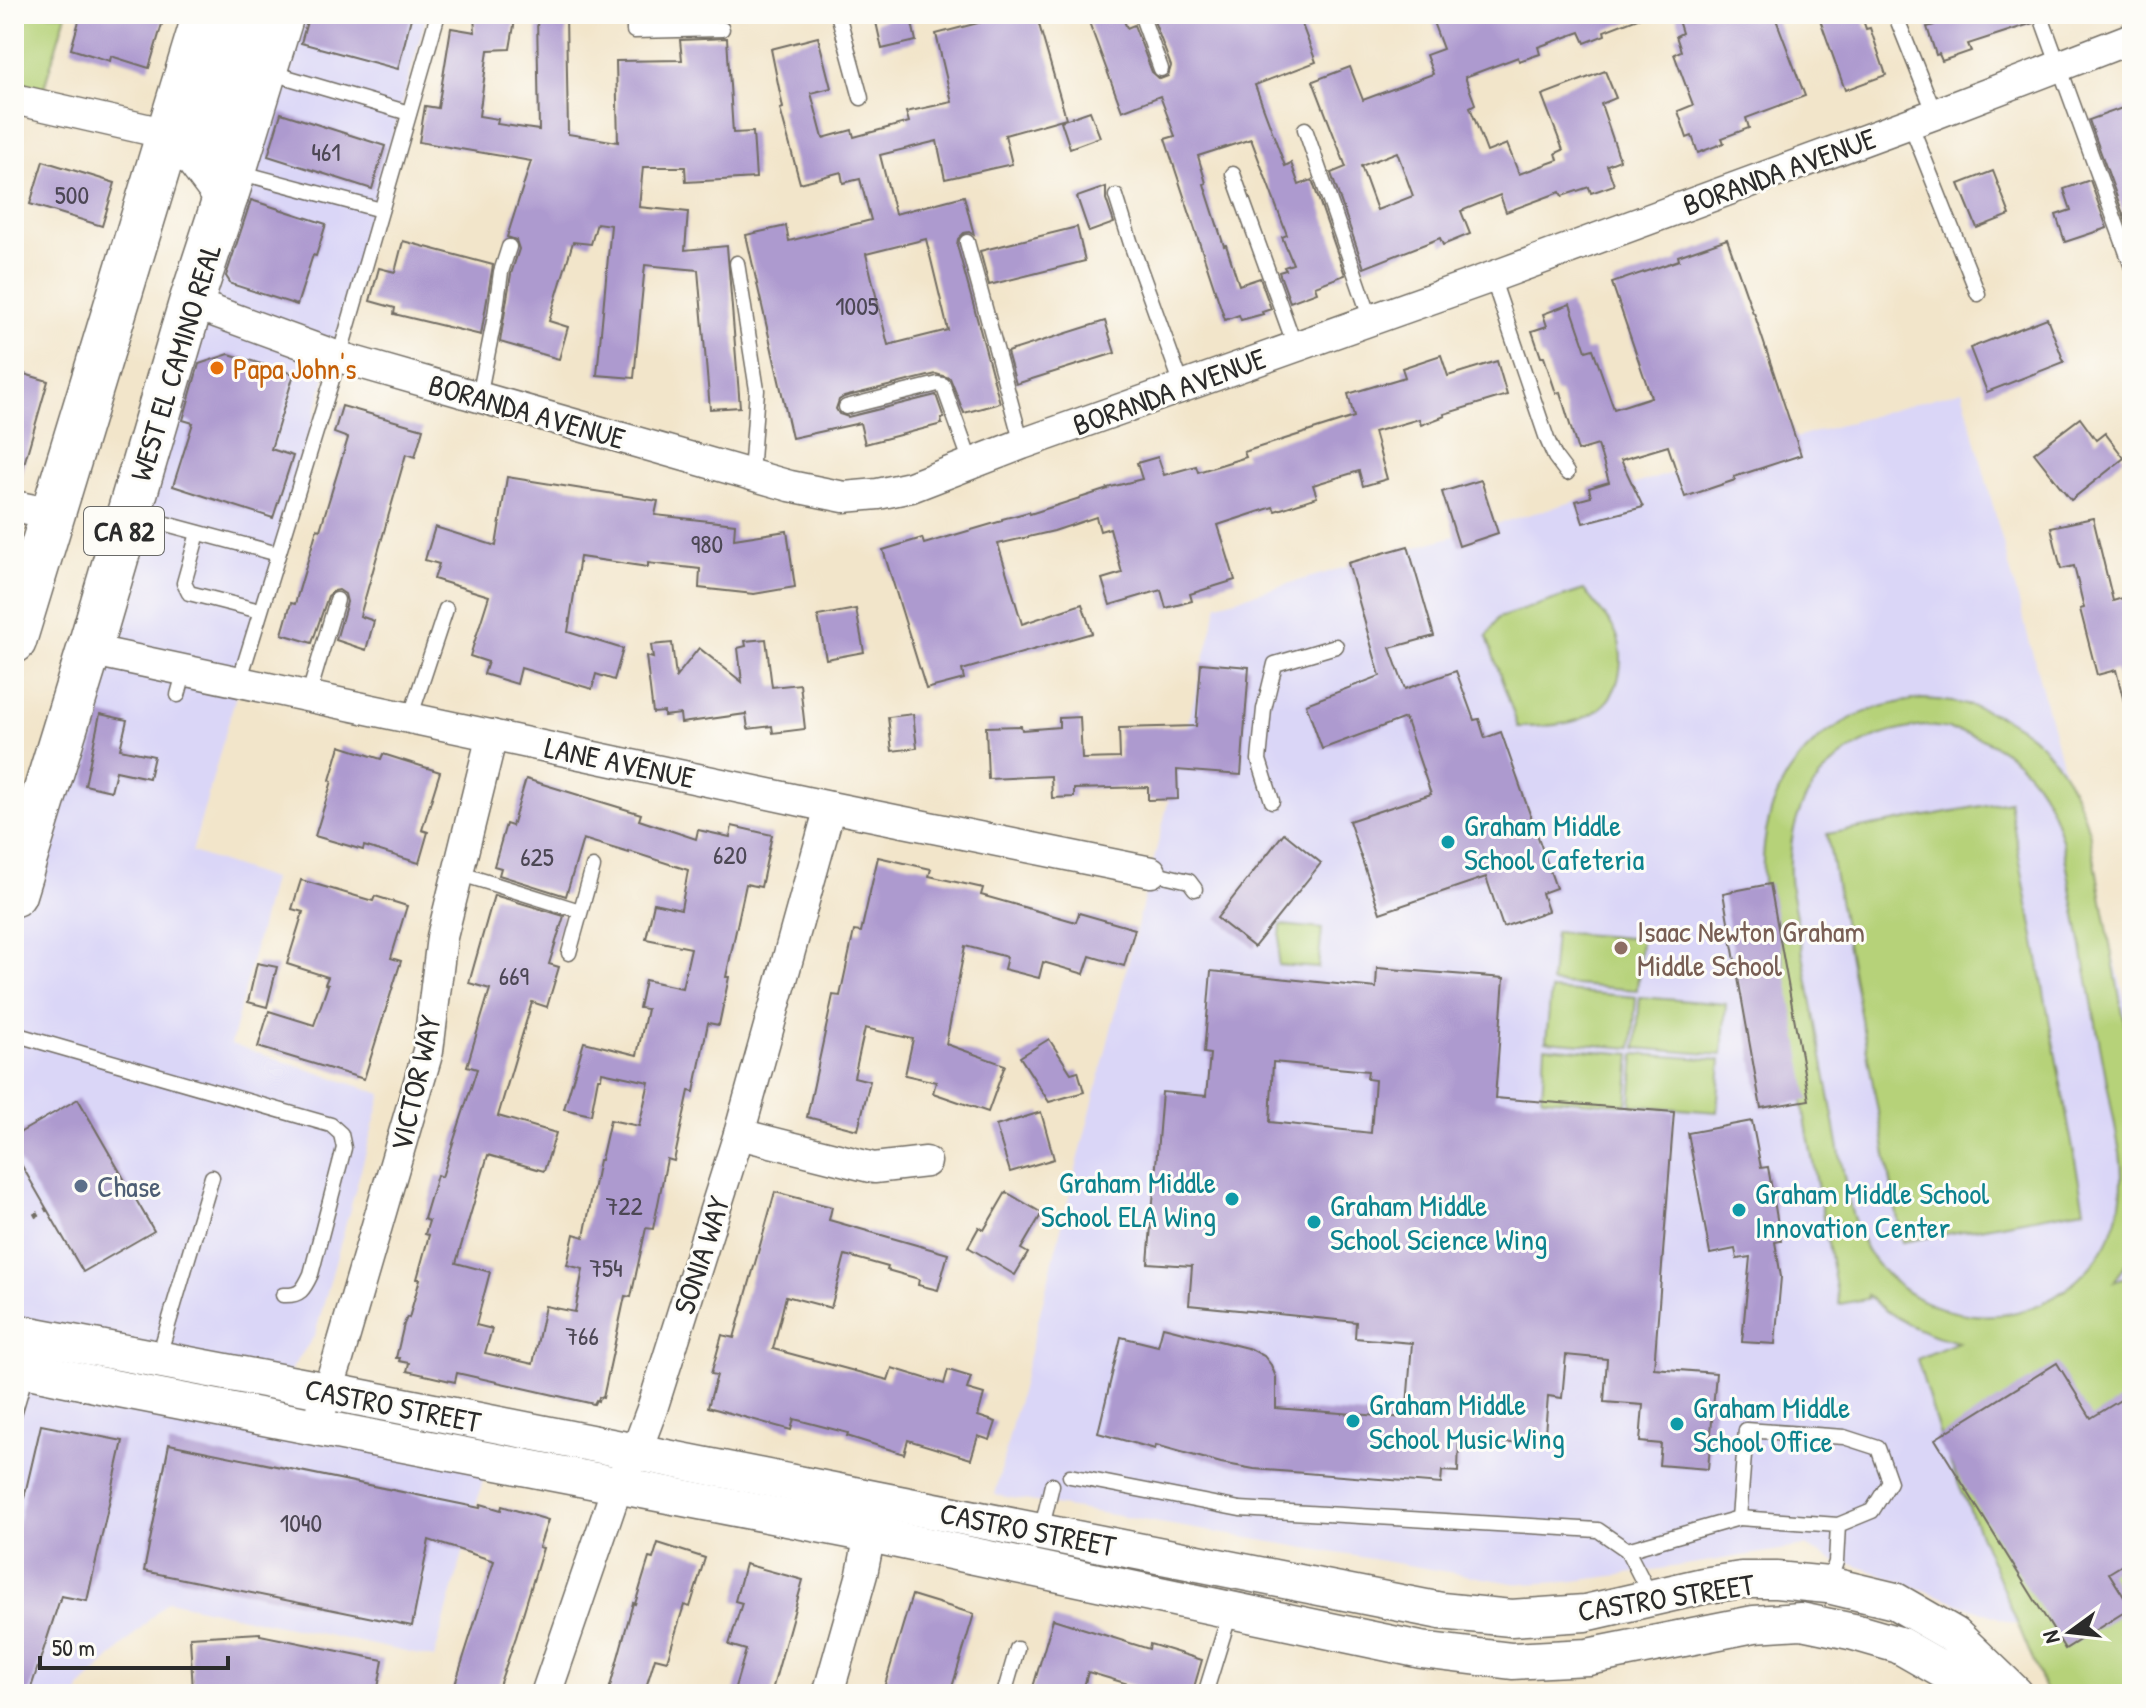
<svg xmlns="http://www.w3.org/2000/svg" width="2146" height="1708" viewBox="0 0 2146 1708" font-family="'Patrick Hand',sans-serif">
  <rect width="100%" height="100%" fill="#fdfcf7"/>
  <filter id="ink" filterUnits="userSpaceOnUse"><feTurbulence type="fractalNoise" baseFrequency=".0125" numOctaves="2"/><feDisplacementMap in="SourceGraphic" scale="16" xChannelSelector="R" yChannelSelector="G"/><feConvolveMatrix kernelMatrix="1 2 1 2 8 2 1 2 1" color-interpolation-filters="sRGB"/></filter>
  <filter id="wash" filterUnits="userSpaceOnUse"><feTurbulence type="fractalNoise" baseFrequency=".006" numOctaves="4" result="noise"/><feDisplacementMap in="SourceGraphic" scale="32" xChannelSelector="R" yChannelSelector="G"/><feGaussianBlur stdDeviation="1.8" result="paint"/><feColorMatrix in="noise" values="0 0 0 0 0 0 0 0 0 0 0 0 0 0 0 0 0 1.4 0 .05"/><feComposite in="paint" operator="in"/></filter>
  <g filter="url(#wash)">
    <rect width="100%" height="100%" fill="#f2e5ca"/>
    <g fill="#dad6f7">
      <polygon points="282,14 427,14 192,852 272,879 231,1044 382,1094 315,1335 281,1384 14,1332 14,894"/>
      <polygon points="1962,390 2132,1025 2132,1275 1917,1359 1943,1446 2018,1625 1852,1564 1836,1562 1805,1546 1628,1574 1566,1582 1519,1584 995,1495 1009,1436 1218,604"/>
      <polygon points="14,1367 489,1459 434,1658 168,1601 81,1687 78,1694 14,1694"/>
    </g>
    <g fill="#b6d279" stroke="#707e52" stroke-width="2" fill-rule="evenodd">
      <polygon points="14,14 66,14 44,88 14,82"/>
      <path d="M1584,590c10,13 22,26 30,39 7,12 8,29 6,42 -8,52 -59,56 -102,56l-31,-90 11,-19z"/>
      <path d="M1923,699c90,4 143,49 167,136l42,229v190l-18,28 18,-7v419h-85l-104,-248 -26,-87 41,-17c-35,-8 -65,-22 -91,-47v4l-28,5 -75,-409c-11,-109 49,-185 159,-196zM1924,726c73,5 119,43 138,114l58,313c2,14 3,28 1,43 -3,32 -20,63 -44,84 -59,54 -151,45 -201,-17 -14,-17 -21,-39 -27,-60l-58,-313c-10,-91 42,-154 133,-164z"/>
      <polygon points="2009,801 2084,1209 1902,1242 1827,834"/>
      <polygon points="1281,925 1322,929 1318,968 1278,965"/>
      <polygon points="1555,932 1641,939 1637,990 1551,983"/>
      <polygon points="1551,990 1636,997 1632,1048 1546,1041"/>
      <polygon points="1640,997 1726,1004 1722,1055 1636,1048"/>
      <polygon points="1545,1047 1631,1054 1627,1105 1542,1098"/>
      <polygon points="1635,1054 1721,1060 1717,1112 1631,1105"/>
    </g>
    <g id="blocks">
      <g fill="#ad9acf" fill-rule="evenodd">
        <polygon points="81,14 165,14 149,68 111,56 110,61 71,49"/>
        <polygon points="309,14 412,14 398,69 301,43"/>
        <polygon points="474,14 516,14 510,49 488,50 479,116 498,119 497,124 539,130 537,14 566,14 568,134 618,142 616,61 682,60 680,40 727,38 733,133 753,132 756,178 686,182 685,167 643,167 639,207 688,212 685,250 727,246 740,407 710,409 698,270 645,265 634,378 597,375 611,225 597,223 591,244 573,242 549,321 568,327 559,359 500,342 511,274 519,249 516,240 507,237 531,161 419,142 425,106 438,108 451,28 475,32"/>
        <polygon points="678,14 725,14 726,20 678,20"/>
        <polygon points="910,14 916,41 882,49 876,22"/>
        <path d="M1001,14h35l30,104 -61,17 7,29 -67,15 -8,-38 -57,14 15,59 69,-18 10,39 -5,-3 -5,1 -6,6 -1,6 43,158 -36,10 -14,-35 -14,-4 -92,23 -5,3 -3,9 3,5 9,3 88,-22 8,23h-3l1,6 -77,20 -5,-21 -68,15 -46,-203 40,-9 3,15 82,-21 -11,-41 -17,4 -2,-11 -41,11 -20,-74 3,-1 -12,-59 47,-12 13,51 -20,5 12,45 29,-8 2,7 55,-15 -3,-10 46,-10 -16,-68 65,-17zM926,239l22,91 -60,15 -22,-91z"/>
        <polygon points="1086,14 1121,14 1127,28 1134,25 1152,72 1160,79 1168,76 1171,66 1153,18 1164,14 1298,14 1316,62 1255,85 1285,166 1291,163 1299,185 1312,180 1345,275 1315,286 1317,292 1290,302 1279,272 1286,270 1284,267 1293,264 1282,237 1287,235 1251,139 1198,156 1206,183 1204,184 1224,246 1226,245 1239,285 1260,278 1271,309 1262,312 1263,314 1241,320 1239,315 1225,320 1165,139 1175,136 1160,96 1122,111"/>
        <path d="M1430,14h212l1,2 -39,15 1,4 -20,8 -5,-11 -42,15 2,7 -21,7 -1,-4 -53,20 10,27 -5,3 17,45 20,-8 12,30 39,-14 -2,-7 7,-3 -21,-55 63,-24 11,27 -15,6 19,56 -13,5 7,20 -23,8 -2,-6 -27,9 -2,-4 -54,20 -6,-17 -39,16 9,23 -27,11 -3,-7 -76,30 -33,-95 15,-6 -33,-86 37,-14 13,33 70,-26 -7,-19 17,-6zM1397,152l16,44 -36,14 -16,-44z"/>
        <polygon points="1676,14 1774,14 1805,96 1746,118 1749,128 1722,138 1724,143 1698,153 1692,136 1687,138 1678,111 1693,105 1674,54 1681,51 1676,36 1682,33"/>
        <polygon points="1818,14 1861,14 1866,29 1870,28 1886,75 1845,90"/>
        <polygon points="1930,14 2030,14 2033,23 1968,44 1971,51 1942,61 1939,54 1936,55 1927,27 1934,25"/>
        <polygon points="2125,107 2132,126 2132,221 2126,222 2089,120"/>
        <polygon points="1090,111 1100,137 1070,148 1061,121"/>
        <polygon points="281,113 385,146 372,189 268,156"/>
        <polygon points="43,161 115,183 102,226 30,204"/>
        <polygon points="1993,171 2010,215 1977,228 1959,184"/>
        <polygon points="2090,180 2107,228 2065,242 2056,215 2071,210 2064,189"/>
        <polygon points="1106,187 1106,199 1114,223 1089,232 1077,197"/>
        <polygon points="251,200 326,224 316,256 313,255 297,305 231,284 226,276"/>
        <polygon points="1077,227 1085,261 989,285 980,251"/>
        <polygon points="1727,239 1753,313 1754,313 1801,455 1734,477 1735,480 1685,497 1668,446 1621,460 1643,507 1583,523 1576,501 1591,497 1589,488 1609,482 1598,445 1578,451 1560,392 1556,393 1544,357 1541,357 1532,331 1547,326 1543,314 1570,304 1586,351 1593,349 1614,409 1651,397 1612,283 1679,260 1678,256"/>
        <polygon points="403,241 493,265 481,335 394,314 395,308 370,301 379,268 395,272"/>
        <polygon points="2047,318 2064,362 1987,392 1970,348"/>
        <polygon points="1105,321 1115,353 1016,384 1007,352"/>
        <polygon points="229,354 294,374 271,449 293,456 273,518 173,486 193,423 183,420 199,364"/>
        <polygon points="1441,355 1448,376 1497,361 1507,395 1444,414 1445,416 1421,425 1419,419 1374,432 1387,479 1363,486 1359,471 1313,485 1317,497 1275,511 1273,507 1218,525 1235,580 1190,594 1192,601 1166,608 1161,590 1110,605 1102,579 1122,573 1110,528 1100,531 1096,517 1054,531 998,544 1022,624 1082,604 1092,633 962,670 964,679 926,689 883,550 922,538 924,544 1002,521 1002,519 1029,512 1030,514 1108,489 1107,488 1142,479 1137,463 1158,457 1164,475 1196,466 1198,472 1246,457 1244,452 1354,417 1348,394 1405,377 1402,368"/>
        <polygon points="14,371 48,381 20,478 14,478"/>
        <polygon points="342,406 423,429 415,457 406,454 360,616 374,621 366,650 336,640 347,602 345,594 339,590 334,591 328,596 312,643 282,634 291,603 295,604 317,529 320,530 348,438 334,433"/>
        <polygon points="2080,418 2096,440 2105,433 2124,458 2071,500 2034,453"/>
        <polygon points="507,477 658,501 655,515 735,524 734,539 787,531 795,587 754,594 699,588 700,569 648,563 648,567 580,557 568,632 623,649 614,680 596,674 592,689 521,668 517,684 484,674 488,662 470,656 489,596 434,579 439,564 425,560 435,527 496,546"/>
        <polygon points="1481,480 1498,533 1459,546 1442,492"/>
        <polygon points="2093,518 2113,601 2132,595 2132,705 2125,706 2116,670 2097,675 2080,609 2084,608 2074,566 2061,569 2051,527"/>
        <polygon points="1408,546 1434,636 1390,648 1405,689 1456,671 1474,720 1479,719 1485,738 1501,732 1556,888 1542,893 1548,911 1503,927 1486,877 1380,913 1349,821 1431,794 1405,718 1322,749 1306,704 1380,676 1348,563"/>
        <polygon points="856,609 864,652 826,659 818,616"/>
        <polygon points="766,639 772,687 800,684 805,729 773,733 772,726 748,729 746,714 681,723 680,714 664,716 664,712 653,713 646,656 653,658 651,645 672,643 676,677 699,648 742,682 738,648 746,646 745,641"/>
        <polygon points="1201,663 1249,667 1241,775 1177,770 1178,799 1148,800 1148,787 1074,789 1074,797 1052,798 1051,776 988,779 986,727 1021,726 1022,730 1059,727 1059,718 1080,717 1082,759 1120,758 1119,728 1196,726"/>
        <polygon points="100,714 127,720 120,749 154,756 149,778 116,771 111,791 85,785"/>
        <polygon points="913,714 917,748 892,751 888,717"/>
        <polygon points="340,746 381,759 383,754 440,772 422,830 428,832 419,863 364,846 363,850 315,836 332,781 330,780"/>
        <polygon points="526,779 641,814 639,820 696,839 698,830 730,837 732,826 772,835 761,887 746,884 726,977 729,977 719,1025 708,1023 694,1092 689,1091 674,1161 667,1159 653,1229 646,1228 631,1297 625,1296 603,1398 599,1397 598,1401 596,1400 594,1404 457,1373 455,1382 407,1371 409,1363 399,1361 400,1358 396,1358 404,1324 407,1317 409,1318 420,1279 417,1279 429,1235 425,1234 429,1221 424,1219 437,1175 442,1177 477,1069 467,1066 490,989 469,983 494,895 564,916 549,964 559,967 547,1007 532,1002 498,1116 556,1133 544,1171 488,1155 456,1263 490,1272 476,1325 492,1329 485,1353 533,1364 545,1306 575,1312 583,1269 567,1265 574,1234 584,1237 599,1160 601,1160 610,1120 639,1126 649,1082 602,1072 601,1078 598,1078 591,1115 564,1109 584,1042 637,1055 647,1009 639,1008 645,980 682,988 691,948 646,939 654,903 681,909 688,870 629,851 629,853 583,839 566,896 499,875 501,868 494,866 506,824 512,826"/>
        <polygon points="1284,833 1321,863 1254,947 1217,918"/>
        <polygon points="878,857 931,869 929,876 983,888 981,895 1076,922 1079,913 1135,929 1124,966 1090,956 1084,974 1043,962 1039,978 1004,969 1007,957 965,946 946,1044 1005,1065 988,1112 933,1093 936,1082 905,1075 913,1039 865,1028 854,1077 870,1081 858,1130 807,1117 833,995 840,996 854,931 861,932"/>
        <polygon points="301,880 373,901 375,896 407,906 391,958 401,961 364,1079 258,1047 269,1011 314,1025 328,985 325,984 328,977 287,964 303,912 292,909"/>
        <polygon points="1770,884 1809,1100 1761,1108 1723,893"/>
        <polygon points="257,963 277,967 267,1007 248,1002"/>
        <path d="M1377,968l127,10 -9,120 179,14 -20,256 62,5 -8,96 -49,-4 2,-21 -21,-2 3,-37 -39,-3 3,-43 -41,-4 -4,43 -14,-2 -3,37 -17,-1v12l-69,-4 -1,32 -16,-1 -1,13 -187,-15 -33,-6 -65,-18 -1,4 -57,-16 23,-96 37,9 5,-19 88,22 13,7 7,9 5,12v31l130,10 6,-75 -57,-5 1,-16 -167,-17 3,-39 -44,-3 14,-171 44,4 4,-42 -6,-1 7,-82 165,17zM1273,1062l95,9 -1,8 8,1 -4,53 -101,-11z"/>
        <polygon points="1049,1039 1071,1073 1078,1071 1084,1092 1049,1102 1020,1057"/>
        <polygon points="78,1099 154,1231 83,1272 14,1152 14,1136"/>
        <polygon points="1041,1112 1054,1159 1010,1172 996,1126"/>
        <polygon points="1752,1121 1761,1168 1768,1167 1781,1241 1775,1242 1781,1277 1775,1344 1742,1342 1750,1257 1737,1259 1735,1249 1710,1254 1688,1133"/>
        <polygon points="775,1192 832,1207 829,1220 948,1254 938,1290 918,1285 919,1279 887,1270 888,1267 845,1255 831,1308 786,1296 773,1349 888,1380 892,1368 944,1384 948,1370 971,1377 967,1389 984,1394 978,1416 996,1422 990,1440 978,1436 971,1459 908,1440 904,1454 847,1436 848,1433 794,1419 791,1430 708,1407 717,1375 711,1374 722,1335 734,1338"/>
        <polygon points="1006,1192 1042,1213 1021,1249 1028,1253 1015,1275 968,1247 979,1227 984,1230"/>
        <polygon points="2057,1363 2091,1418 2132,1393 2132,1559 2109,1573 2131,1608 2065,1649 1935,1439"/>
        <polygon points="41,1425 123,1441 87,1601 61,1596 29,1694 14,1694 14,1541"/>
        <polygon points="169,1444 480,1508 481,1504 501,1510 502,1506 548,1520 539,1547 543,1548 516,1637 496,1694 452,1694 494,1561 429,1540 412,1626 144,1571"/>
        <polygon points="658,1543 705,1558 690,1607 684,1605 667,1661 655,1658 644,1694 608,1694 633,1603 635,1604 649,1558 653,1559"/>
        <polygon points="745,1564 803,1580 771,1694 733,1694 746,1650 729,1645 742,1603 735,1601"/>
        <polygon points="912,1595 974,1614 950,1694 894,1694 883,1691"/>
        <polygon points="1053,1619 1149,1649 1150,1644 1202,1660 1192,1694 1144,1694 1145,1689 1088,1672 1082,1694 1031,1694"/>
        <polygon points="260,1633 260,1635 383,1660 377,1694 278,1694 280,1688 193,1692 190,1637"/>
      </g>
    </g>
  </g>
  <g filter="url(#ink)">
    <use href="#blocks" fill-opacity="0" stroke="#716c63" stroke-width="2"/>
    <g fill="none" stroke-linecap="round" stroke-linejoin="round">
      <defs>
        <g id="service">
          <polyline points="634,14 634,31 722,29"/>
          <polyline points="838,14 861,98"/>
          <polyline points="1141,14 1161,69"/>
          <polyline points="1895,14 1935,114"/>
          <polyline points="2040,14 2132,267"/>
          <polyline points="269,72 409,113"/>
          <polyline points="1910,123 1978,294"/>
          <polyline points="1305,129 1371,320"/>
          <polyline points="238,172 381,210"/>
          <polyline points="1233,174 1295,346"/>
          <polyline points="1116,196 1131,244 1183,388"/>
          <polyline points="967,242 1022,444"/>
          <polyline points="737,263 757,390 751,475"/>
          <polyline points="1492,277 1547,439 1555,457 1567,473"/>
          <polyline points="479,397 495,316 501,272 509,247"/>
          <polyline points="846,407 938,384 943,385 971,463"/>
          <polyline points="133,515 278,554"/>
          <polyline points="198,533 184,583 189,593 260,611"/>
          <polyline points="239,682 339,357 438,14"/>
          <polyline points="178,695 185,670"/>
          <polyline points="308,697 337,600"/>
          <polyline points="410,718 446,609"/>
          <polyline points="1272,801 1259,760 1264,709 1275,664 1336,646"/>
          <polyline points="1151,872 1189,881 1195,889"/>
          <polyline points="458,873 580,911"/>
          <polyline points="569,953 593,867"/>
          <path d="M14,1034l317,91 10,9 3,14 -33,126c-7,15 -10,22 -28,21"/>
          <polyline points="158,1359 212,1177"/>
          <polyline points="14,1414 27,1370"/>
          <polyline points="1070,1476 1240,1509 1598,1530 1627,1550 1651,1597"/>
          <polyline points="1041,1531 1052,1485"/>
          <polyline points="1627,1550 1739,1518"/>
          <polyline points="1828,1585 1836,1562 1838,1525 1872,1511 1890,1482 1878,1448 1844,1437 1746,1430 1739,1518 1838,1525"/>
          <polyline points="1004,1694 1017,1649"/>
          <polyline points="1205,1694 1231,1610"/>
        </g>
        <g id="minor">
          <polyline points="14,99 168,134"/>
          <polyline points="191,303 339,357 790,486 844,497 878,494 911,487 1022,444 1492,277 1935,114 2132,38"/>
          <polyline points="14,506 53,514"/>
          <polyline points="89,650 830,807 1151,872"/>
          <polyline points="739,1134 874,1168 926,1162"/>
          <polyline points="321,1410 338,1359 428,1051 442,937 492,735"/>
          <polyline points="546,1694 618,1484 636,1452 652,1409 739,1134 830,807"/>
          <polyline points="828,1694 862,1574 870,1534"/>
        </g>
        <g id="tertiary">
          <polyline points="14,1332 327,1391 1441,1611 1511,1618 1585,1613 1703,1586 1741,1580 1776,1580 1828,1585 1895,1601 1954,1635 2015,1694"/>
          <polyline points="14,1367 114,1388 870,1534 1421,1650 1512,1661 1588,1657 1754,1624 1801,1621 1854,1632 1899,1645 1948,1673 1968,1694"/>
        </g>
        <g id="primary">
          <polyline points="226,196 196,156 240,14"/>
          <polyline points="14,641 205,14"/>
          <polyline points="14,894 89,650 191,303 234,171 282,14"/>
        </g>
      </defs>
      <use href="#service" stroke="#716c63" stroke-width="17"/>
      <use href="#minor" stroke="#716c63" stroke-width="33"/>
      <use href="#tertiary" stroke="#716c63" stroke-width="39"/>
      <use href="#primary" stroke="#716c63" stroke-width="47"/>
      <polyline stroke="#716c63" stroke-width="5" stroke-dasharray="6 6" stroke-linecap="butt" points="34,1216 47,1209"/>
      <use href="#service" stroke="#fff" stroke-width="14"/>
      <use href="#minor" stroke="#fff" stroke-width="30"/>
      <use href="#tertiary" stroke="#fff" stroke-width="36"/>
      <use href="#primary" stroke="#fff" stroke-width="44"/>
    </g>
  </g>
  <circle fill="#e8710a" stroke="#fdfcf7" stroke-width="3" cx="217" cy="368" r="8"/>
  <g fill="#0f9aa8" stroke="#fdfcf7" stroke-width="3">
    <circle cx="1448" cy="842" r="8"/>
    <circle cx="1232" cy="1199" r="8"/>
    <circle cx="1739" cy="1210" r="8"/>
    <circle cx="1314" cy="1222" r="8"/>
    <circle cx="1353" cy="1421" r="8"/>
    <circle cx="1677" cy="1424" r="8"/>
  </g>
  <circle fill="#8d6e63" stroke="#fdfcf7" stroke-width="3" cx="1621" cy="948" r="8"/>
  <circle fill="#5c6f8a" stroke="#fdfcf7" stroke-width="3" cx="81" cy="1186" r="8"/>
  <g text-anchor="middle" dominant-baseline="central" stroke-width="6" stroke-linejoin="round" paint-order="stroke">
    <g font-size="26" fill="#4c4754">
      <text x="326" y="151">461</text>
      <text x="72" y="194">500</text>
      <text x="857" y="305">1005</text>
      <text x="707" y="543">980</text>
      <text x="730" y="854">620</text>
      <text x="537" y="856">625</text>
      <text x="514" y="975">669</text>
      <text x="624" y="1205">722</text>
      <text x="606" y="1267">754</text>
      <text x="582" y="1335">766</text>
      <text x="301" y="1522">1040</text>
    </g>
    <rect fill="#fdfcf7" stroke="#6a6a68" stroke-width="2" x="84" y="507" width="80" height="48" rx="6"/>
    <g font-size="28" font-weight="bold" fill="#2b2b2b">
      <text x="124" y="531">CA 82</text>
    </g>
    <g font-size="30" fill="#2b2b2b" stroke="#fdfcf7">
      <text transform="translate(1779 171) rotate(-20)">BORANDA AVENUE</text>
      <text transform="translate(175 362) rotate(-73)">WEST EL CAMINO REAL</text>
      <text transform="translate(1169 391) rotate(-20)">BORANDA AVENUE</text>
      <text transform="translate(527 411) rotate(16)">BORANDA AVENUE</text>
      <text transform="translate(620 762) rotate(12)">LANE AVENUE</text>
      <text transform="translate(415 1083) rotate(-77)">VICTOR WAY</text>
      <text transform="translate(701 1255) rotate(-72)">SONIA WAY</text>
      <text transform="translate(393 1405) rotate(11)">CASTRO STREET</text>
      <text transform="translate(1028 1529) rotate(11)">CASTRO STREET</text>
      <text transform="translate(1666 1597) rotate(-9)">CASTRO STREET</text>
    </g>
    <g font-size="30" fill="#c56008" stroke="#fdfcf7" text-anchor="start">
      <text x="233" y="368">Papa John's</text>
    </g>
    <g font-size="30" fill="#0d838f" stroke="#fdfcf7" text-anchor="start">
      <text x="1464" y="825">Graham Middle<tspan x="1464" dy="34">School Cafeteria</tspan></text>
      <text x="1216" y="1182" text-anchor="end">Graham Middle<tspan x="1216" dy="34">School ELA Wing</tspan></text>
      <text x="1755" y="1193">Graham Middle School<tspan x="1755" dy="34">Innovation Center</tspan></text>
      <text x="1330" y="1205">Graham Middle<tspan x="1330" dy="34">School Science Wing</tspan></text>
      <text x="1369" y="1404">Graham Middle<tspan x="1369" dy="34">School Music Wing</tspan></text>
      <text x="1693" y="1407">Graham Middle<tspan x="1693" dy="34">School Office</tspan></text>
    </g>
    <g font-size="30" fill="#785e54" stroke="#fdfcf7" text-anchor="start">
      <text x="1637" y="931">Isaac Newton Graham<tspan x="1637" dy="34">Middle School</tspan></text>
    </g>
    <g font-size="30" fill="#4e5e75" stroke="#fdfcf7" text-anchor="start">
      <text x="97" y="1186">Chase</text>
    </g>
  </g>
  <rect width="2146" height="1708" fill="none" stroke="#fdfcf7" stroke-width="48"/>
  <g transform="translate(2070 1632) rotate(255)" stroke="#fdfcf7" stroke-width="6" paint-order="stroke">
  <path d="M0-6L14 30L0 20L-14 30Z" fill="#2b2b2b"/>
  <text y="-12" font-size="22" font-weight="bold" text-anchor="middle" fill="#2b2b2b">N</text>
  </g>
  <path d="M40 1656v12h188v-12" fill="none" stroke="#2b2b2b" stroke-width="4"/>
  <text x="52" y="1656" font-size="24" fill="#2b2b2b" stroke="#fdfcf7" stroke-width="6" paint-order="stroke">50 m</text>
</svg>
